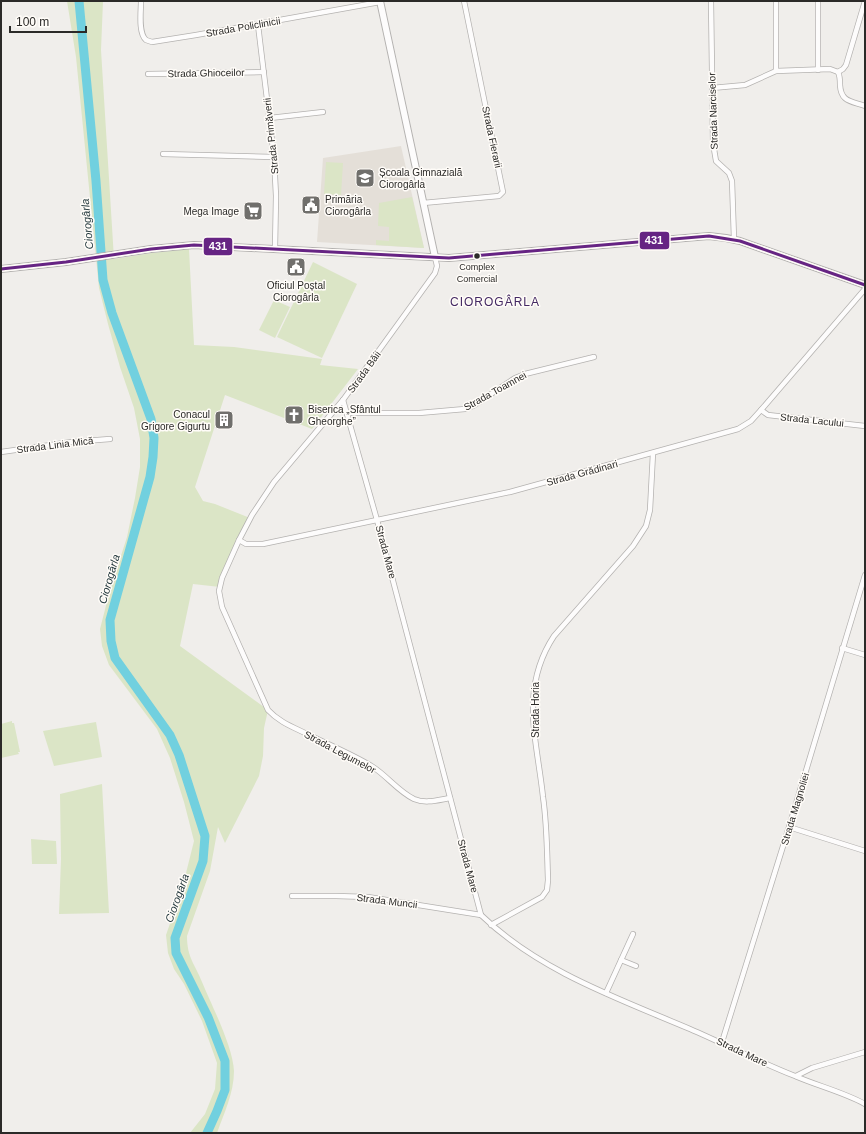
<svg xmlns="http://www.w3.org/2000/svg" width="866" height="1134" viewBox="0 0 866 1134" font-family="Helvetica,sans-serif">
  <rect width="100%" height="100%" fill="#f0eeeb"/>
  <polygon fill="#e4dfd8" points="401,146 424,248 317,242 323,158"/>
  <g fill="#dbe5c6">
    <path d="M67,1h36l-2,49 13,209 38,-6 37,-4 5,96 40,2 88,12 -2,6 38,4 -46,60 -87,-34 -30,92 8,14 12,3 35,14 -30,69 -27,-3 -13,62 88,64 -4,18 -1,28 -4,20 -34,67 -7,-16 -8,44 -23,65c0,22 8,28 15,46 10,24 31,65 32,89 0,22 -10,42 -17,62h-27l15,-19 10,-25 2,-26 -15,-42 -18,-37 -10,-15 -6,-16 -2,-18 16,-46 12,-48 -10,-39 -14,-44 -13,-29 -48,-64 -7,-19 -2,-17 10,-39 17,-53 8,-39 5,-31v-28l-6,-31 -14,-41 -12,-43 -9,-36 -23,-231z"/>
    <polygon points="326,162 343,163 341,195 324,194"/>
    <polygon points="412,197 424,248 376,245 376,240 389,241 389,227 378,226 379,203"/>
    <polygon points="313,262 357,284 322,358 277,337"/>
    <polygon points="274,300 290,307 275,338 259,330"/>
    <polygon points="12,721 12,723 14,723 20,752 18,752 19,754 1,758 1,724"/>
    <polygon points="96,722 102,757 54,766 43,731"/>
    <polygon points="102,784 109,913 59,914 61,859 60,794"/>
    <polygon points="31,839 56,841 57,864 32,864"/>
  </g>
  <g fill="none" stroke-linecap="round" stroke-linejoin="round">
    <polyline stroke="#71d0df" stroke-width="9" points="79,1 96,181 103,280 112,313 151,419 154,438 153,457 150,477 110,620 111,641 115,658 170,735 179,755 205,836 203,861 175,938 176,953 208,1017 225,1061 225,1090 217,1111 207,1133"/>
    <defs>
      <g id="minor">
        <path d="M141,1c0,10 -3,32 5,39l6,2 44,-7 184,-33"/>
        <polyline points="711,1 713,143 716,161 729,173 732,181 734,239"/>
        <polyline points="776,1 776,71"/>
        <polyline points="818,1 818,70"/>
        <polyline points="258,25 274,157 276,196 275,249"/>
        <polyline points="838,72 843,69 846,65 865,1"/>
        <path d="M838,72c2,4 2,8 2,13 1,17 11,16 25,21"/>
        <polyline points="148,74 264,72"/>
        <polyline points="712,88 745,85 776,71 830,69 838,72"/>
        <polyline points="270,118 323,112"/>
        <polyline points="163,154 274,157"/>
        <polyline points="423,203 499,196 503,192 464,1"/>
        <path d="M435,257l2,9 -2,7 -92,127 -69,82 -22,33 -13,25 -17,38 -3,13 3,16 46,103c11,12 25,17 39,24 22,11 45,20 66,33 14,9 26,25 41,32 12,5 24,1 36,-1"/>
        <path d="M343,400l34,120 104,395c58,56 136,83 209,114 35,15 69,33 105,47 23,10 48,16 70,28"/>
        <polyline points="761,410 768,415 865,426"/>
        <polyline points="347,413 419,413 465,409 473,406 515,378 525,374 594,357"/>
        <polyline points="1,452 72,442 110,439"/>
        <polyline points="239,540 246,544 263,544 510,492 738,429 751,421 761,410 865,289"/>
        <polyline points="842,648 865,655"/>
        <polyline points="789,827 865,851"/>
        <polyline points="292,896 336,896 368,897 481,915"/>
        <path d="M491,925l51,-28 5,-7 1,-10c-1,-28 -1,-56 -5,-83 -6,-57 -24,-108 11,-161l79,-90 13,-20 4,-16 3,-57"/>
        <polyline points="621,960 636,966"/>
        <polyline points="606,993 633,934"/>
        <polyline points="722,1042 789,827 865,575"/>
        <polyline points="796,1076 812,1068 865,1052"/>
      </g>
      <g id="secondary">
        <polyline points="380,1 435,257"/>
        <polyline points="1,269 66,262 151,249 194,245 449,258 709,236 726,238 740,241 865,285"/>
      </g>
    </defs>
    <use href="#minor" stroke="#b4b2b0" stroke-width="6"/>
    <use href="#secondary" stroke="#b4b2b0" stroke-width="8"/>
    <use href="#minor" stroke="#fdfcfc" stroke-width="4.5"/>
    <use href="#secondary" stroke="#fdfcfc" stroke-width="6"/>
    <defs>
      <polyline id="bus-1" points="1,269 66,262 151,249 194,245 449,258 709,236 740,241 865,285"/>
    </defs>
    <use href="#bus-1" stroke="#fffcf8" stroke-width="6"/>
    <use href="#bus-1" stroke="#662483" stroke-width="3"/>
  </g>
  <defs>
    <symbol id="school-square" viewBox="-11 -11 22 22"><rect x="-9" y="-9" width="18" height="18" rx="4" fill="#706f6c" stroke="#fffcf8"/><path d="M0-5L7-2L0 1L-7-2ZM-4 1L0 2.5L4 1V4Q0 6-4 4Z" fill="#fff"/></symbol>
    <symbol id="civic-square" viewBox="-11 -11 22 22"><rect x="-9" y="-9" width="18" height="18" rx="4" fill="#706f6c" stroke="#fffcf8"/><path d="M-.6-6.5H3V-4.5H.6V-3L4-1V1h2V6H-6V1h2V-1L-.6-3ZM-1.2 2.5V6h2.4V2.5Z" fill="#fff"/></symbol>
    <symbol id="supermarket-square" viewBox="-11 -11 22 22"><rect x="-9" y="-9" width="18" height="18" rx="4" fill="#706f6c" stroke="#fffcf8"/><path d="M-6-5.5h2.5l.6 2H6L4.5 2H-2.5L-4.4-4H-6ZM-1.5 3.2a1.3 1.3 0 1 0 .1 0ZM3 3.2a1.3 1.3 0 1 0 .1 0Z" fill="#fff"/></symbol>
    <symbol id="church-square" viewBox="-11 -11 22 22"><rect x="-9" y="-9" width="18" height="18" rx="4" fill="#706f6c" stroke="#fffcf8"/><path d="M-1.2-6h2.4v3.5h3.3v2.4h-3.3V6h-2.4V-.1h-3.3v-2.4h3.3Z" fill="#fff"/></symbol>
    <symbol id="building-square" viewBox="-11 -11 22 22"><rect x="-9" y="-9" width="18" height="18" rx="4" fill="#706f6c" stroke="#fffcf8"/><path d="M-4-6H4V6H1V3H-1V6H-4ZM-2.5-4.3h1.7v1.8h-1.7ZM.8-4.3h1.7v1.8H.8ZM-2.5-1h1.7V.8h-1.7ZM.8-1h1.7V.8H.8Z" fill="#fff"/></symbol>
  </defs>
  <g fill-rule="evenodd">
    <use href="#school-square" x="354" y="167" width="22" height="22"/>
    <use href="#civic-square" x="300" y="194" width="22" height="22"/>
    <use href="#supermarket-square" x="242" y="200" width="22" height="22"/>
    <use href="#civic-square" x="285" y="256" width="22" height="22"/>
    <use href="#church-square" x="283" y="404" width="22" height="22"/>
    <use href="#building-square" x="213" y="409" width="22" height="22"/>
  </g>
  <circle fill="#2b2a28" stroke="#fffcf8" stroke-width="1.5" cx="477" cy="256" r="3.5"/>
  <g text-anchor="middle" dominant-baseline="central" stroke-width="3" stroke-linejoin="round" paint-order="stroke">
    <g font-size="9" fill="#2b2a28" stroke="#fffcf8">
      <text x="477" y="267">Complex<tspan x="477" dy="12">Comercial</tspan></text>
    </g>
    <g font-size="10" fill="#2b2a28" stroke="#fffcf8">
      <text transform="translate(243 27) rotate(-10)">Strada Policlinicii</text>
      <text transform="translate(206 73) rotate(-1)">Strada Ghioceilor</text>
      <text transform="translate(713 111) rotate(-92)">Strada Narciselor</text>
      <text transform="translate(271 136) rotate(-96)">Strada Primăverii</text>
      <text transform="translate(492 137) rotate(78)">Strada Fierarii</text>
      <text transform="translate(364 372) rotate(-54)">Strada Băii</text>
      <text transform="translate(495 391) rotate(-29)">Strada Toamnei</text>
      <text transform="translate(812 420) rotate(6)">Strada Lacului</text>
      <text transform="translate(55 445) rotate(-7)">Strada Linia Mică</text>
      <text transform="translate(582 473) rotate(-15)">Strada Grădinari</text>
      <text transform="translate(386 552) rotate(75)">Strada Mare</text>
      <text transform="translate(535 710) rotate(-90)">Strada Horia</text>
      <text transform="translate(340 752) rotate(28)">Strada Legumelor</text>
      <text transform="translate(795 809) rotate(-73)">Strada Magnoliei</text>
      <text transform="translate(468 866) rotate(75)">Strada Mare</text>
      <text transform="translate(387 901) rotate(7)">Strada Muncii</text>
      <text transform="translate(742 1052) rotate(25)">Strada Mare</text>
    </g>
    <g font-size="10" fill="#2b2a28" stroke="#fffcf8" text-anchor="start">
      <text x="379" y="172">Școala Gimnazială<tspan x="379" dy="12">Ciorogârla</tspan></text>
      <text x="325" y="199">Primăria<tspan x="325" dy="12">Ciorogârla</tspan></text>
      <text x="239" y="211" text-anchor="end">Mega Image</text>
      <text x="296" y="285" text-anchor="middle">Oficiul Poștal<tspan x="296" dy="12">Ciorogârla</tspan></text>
      <text x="308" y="409">Biserica „Sfântul<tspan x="308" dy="12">Gheorghe”</tspan></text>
      <text x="210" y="414" text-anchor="end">Conacul<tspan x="210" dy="12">Grigore Gigurtu</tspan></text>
    </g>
    <g font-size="11" font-style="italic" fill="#1d3338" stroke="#fffcf8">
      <text transform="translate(87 224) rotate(-95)">Ciorogârla</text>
      <text transform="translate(109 579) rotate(-74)">Ciorogârla</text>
      <text transform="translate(177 898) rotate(-70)">Ciorogârla</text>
    </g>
    <g font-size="12" letter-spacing="1" fill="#442963" stroke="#fffcf8">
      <text x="495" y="302">CIOROGÂRLA</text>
    </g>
  </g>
  <g stroke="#fffcf8" stroke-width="1.5">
    <rect x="639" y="231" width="31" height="19" rx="4" fill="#662483"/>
    <rect x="203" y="237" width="30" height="19" rx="4" fill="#662483"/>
  </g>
  <g font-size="11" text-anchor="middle" font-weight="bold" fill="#fff">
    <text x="654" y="244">431</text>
    <text x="218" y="250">431</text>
  </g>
  <rect width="866" height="1134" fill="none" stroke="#2b2a28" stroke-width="4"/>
  <path d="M10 26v6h76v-6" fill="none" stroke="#2b2a28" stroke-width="2"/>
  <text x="16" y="26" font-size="12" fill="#2b2a28" stroke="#fffcf8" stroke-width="3" paint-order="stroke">100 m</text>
</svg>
